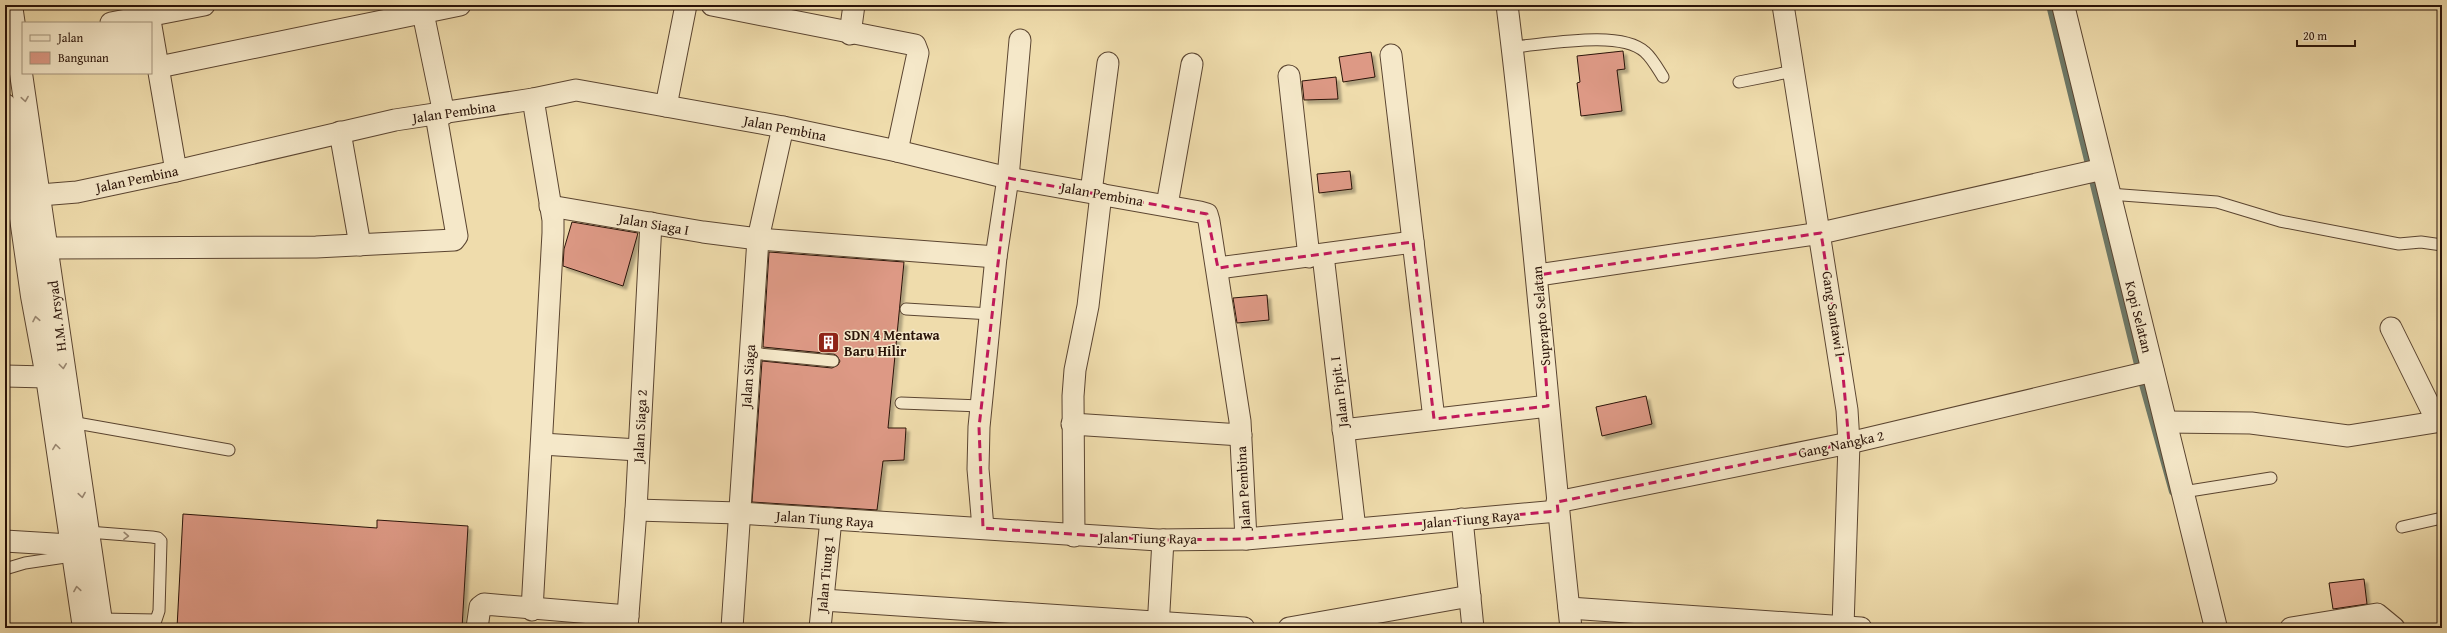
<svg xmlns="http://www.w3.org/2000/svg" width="2447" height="633" viewBox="0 0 2447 633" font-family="'Gentium Book Plus',serif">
  <defs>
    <filter id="shadow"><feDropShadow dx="3.5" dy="3.5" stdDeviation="1" flood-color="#0004"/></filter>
  </defs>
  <rect width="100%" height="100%" fill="#efdcac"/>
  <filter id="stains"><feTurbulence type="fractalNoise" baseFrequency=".005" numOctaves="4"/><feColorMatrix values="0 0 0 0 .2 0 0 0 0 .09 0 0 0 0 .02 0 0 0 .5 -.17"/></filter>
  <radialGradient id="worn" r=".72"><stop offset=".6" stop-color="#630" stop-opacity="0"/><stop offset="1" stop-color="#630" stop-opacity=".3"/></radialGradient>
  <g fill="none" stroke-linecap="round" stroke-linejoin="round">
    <polyline stroke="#6d7867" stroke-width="6" points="2049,5 2141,381 2172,492"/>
  </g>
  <g fill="#dd9985" stroke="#2a1308" filter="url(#shadow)">
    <polygon points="1623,51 1625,69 1617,70 1622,111 1581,116 1577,83 1580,82 1577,56"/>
    <polygon points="1371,52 1375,77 1343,82 1339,57"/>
    <polygon points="1336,77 1338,99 1304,100 1302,81"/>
    <polygon points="1350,171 1352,189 1319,193 1317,174"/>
    <polygon points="572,222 638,233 623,286 563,266 564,249"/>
    <polygon points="769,252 904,262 888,428 906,428 904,460 883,461 877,510 752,502 762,361 832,368 838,365 840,361 837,356 834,354 763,347"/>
    <polygon points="1267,295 1269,320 1237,323 1233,298"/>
    <polygon points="1646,396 1652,424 1602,436 1596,407"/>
    <polygon points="183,514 377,528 377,520 468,526 462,628 177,628"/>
    <polygon points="2364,579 2367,604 2333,609 2329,583"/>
  </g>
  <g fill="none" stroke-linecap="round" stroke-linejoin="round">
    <defs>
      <g id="service">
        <path d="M1512,47c32,-2 108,-18 133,5 7,6 13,17 18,25"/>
        <polyline points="1739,82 1794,71"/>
        <polyline points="2109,194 2217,202 2280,221 2399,244 2421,242 2442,245"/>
        <polyline points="906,309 991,314"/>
        <polyline points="750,353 833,361"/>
        <polyline points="901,403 981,406"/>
        <polyline points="71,422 229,450"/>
        <polyline points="2183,492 2271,478"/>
        <polyline points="2402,527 2442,518"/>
        <polyline points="88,532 152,537 158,538 161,541 159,611 156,620 100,619"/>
        <polyline points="5,569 25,563 72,556"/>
      </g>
      <g id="minor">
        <polyline points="712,5 915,45 918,53 897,151"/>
        <path d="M1507,5c26,207 41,415 64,623"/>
        <polyline points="1783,5 1847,410 1849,443 1843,627"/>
        <polyline points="423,13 444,114"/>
        <polyline points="111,23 204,5"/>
        <polyline points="151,26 176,171"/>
        <polyline points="850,34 854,5"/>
        <polyline points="1391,55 1434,419"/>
        <polyline points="159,67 460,5"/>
        <polyline points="1289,76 1309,257"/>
        <polyline points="666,106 686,5"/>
        <polyline points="340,132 360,245"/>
        <polyline points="1091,192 1108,63"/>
        <polyline points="40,195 77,192 176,171 395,120 533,99 576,90 783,127 897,151 1008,178 1200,212 1207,214 1209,221 1240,421 1246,539"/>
        <polyline points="1167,205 1192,64"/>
        <polyline points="550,206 703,232 758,239 996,257"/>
        <polyline points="48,248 316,247 454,240 457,236 436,115"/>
        <polyline points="1323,255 1355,529"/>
        <polyline points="1218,268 1413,242"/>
        <polyline points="1538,275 1821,233 2103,169"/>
        <polyline points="2391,328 2437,421"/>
        <polyline points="5,376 47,377"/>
        <polyline points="2166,422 2251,423 2348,436 2442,421"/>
        <polyline points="1072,424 1241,435"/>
        <polyline points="1343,430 1548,406"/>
        <polyline points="542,444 638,450"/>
        <polyline points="1557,502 1849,443 2153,371"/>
        <polyline points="636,510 739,513 1158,540 1246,539 1558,511"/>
        <polyline points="1462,519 1473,628"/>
        <polyline points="983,528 978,469 979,427 996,257 1008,178 1020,40"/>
        <polyline points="1074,536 1073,396 1075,370 1088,306 1101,194"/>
        <polyline points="5,541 70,545"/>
        <polyline points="823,600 1244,628"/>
        <polyline points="1569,608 1861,628"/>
        <polyline points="532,610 553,233 553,220 533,99"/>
        <polyline points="477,628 480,607 484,604 628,616"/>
        <polyline points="627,628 636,510 651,223"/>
        <polyline points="732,628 758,239 783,127"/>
        <polyline points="820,628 831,519"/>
        <polyline points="1158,628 1163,540"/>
        <polyline points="1289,628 1470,596"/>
        <polyline points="2291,628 2377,614 2394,628"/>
      </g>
      <g id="tertiary">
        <polyline points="11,5 102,628"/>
        <polyline points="2063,5 2216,628"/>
        <polyline points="5,105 32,296 47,377 84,628"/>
      </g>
    </defs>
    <use href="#service" stroke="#5b4531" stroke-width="13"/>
    <use href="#minor" stroke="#5b4531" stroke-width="23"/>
    <use href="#tertiary" stroke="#5b4531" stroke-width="24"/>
    <use href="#service" stroke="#f5e8c9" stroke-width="11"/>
    <use href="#minor" stroke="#f5e8c9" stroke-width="21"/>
    <use href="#tertiary" stroke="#f5e8c9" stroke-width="22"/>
  </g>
  <defs><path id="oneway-chevron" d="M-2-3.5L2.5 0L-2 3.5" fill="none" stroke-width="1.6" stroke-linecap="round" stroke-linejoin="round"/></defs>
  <g stroke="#9a8872">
    <use href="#oneway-chevron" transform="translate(25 99) rotate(81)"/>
    <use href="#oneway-chevron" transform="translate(36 319) rotate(-101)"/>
    <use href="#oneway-chevron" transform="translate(63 366) rotate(83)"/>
    <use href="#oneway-chevron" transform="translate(56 447) rotate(-98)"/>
    <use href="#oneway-chevron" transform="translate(82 495) rotate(81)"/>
    <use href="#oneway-chevron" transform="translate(126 536) rotate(2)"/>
    <use href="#oneway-chevron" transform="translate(77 589) rotate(-99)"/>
  </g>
  <path fill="none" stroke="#c2185b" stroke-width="3" stroke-dasharray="8 5" stroke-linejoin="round" d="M1008,178l199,36 11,54 195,-26 21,177 114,-13 -10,-131 283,-42 22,142 6,68 -292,59 1,9 -312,28 -88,1 -175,-12 -4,-101z"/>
  <defs>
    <symbol id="building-square" viewBox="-11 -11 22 22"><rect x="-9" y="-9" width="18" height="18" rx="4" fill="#8f2418" stroke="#f5e8c9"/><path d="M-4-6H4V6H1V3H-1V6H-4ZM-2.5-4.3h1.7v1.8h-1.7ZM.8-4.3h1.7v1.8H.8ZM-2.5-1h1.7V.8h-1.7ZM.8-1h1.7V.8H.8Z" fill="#fff"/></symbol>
  </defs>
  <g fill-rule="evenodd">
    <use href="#building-square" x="816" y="330" width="25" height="25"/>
  </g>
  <g text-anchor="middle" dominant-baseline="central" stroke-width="3" stroke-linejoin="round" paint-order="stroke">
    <g font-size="14" fill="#2a1308" stroke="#f5e8c9">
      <text transform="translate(454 112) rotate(-8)">Jalan Pembina</text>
      <text transform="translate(785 128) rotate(11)">Jalan Pembina</text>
      <text transform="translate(137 179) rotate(-12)">Jalan Pembina</text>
      <text transform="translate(1102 194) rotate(10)">Jalan Pembina</text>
      <text transform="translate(654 224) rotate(10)">Jalan Siaga I</text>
      <text transform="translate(1834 314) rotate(81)">Gang Santawi I</text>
      <text transform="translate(57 316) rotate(-97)">H.M. Arsyad</text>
      <text transform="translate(1541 316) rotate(-95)">Suprapto Selatan</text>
      <text transform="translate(2139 317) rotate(76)">Kopi Selatan</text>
      <text transform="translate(748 376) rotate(-86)">Jalan Siaga</text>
      <text transform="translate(1339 392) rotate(-97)">Jalan Pipit. I</text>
      <text transform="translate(640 426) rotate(-87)">Jalan Siaga 2</text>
      <text transform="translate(1841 444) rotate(-12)">Gang Nangka 2</text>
      <text transform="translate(1243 488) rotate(-93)">Jalan Pembina</text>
      <text transform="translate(825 519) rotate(4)">Jalan Tiung Raya</text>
      <text transform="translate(1471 519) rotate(-5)">Jalan Tiung Raya</text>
      <text transform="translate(1148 538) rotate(1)">Jalan Tiung Raya</text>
      <text transform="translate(825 574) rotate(-85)">Jalan Tiung 1</text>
    </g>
    <g font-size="14" font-weight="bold" fill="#2a1308" stroke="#f5e8c9" text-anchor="start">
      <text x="844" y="335">SDN 4 Mentawa<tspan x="844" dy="16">Baru Hilir</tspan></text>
    </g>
  </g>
  <rect width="2447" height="633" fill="none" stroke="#efdcac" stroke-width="20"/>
  <rect x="6" y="6" width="2435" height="621" fill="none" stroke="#2a1308" stroke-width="2"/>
  <rect x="10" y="10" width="2427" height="613" fill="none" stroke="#2a1308"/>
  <rect x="22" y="22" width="130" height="52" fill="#f5e8c9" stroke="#a4937c"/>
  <rect x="30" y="35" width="20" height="6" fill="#f5e8c9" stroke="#a4937c"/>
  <text x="58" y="42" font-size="12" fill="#2a1308">Jalan</text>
  <rect x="30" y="52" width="20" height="12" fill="#dd9985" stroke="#a4937c"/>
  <text x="58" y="62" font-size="12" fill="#2a1308">Bangunan</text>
  <path d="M2297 40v6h58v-6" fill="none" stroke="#2a1308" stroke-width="2"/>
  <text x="2303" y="40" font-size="12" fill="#2a1308" stroke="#f5e8c9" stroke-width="3" paint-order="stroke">20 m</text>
  <rect width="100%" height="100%" filter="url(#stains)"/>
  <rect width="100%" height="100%" fill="url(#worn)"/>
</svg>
